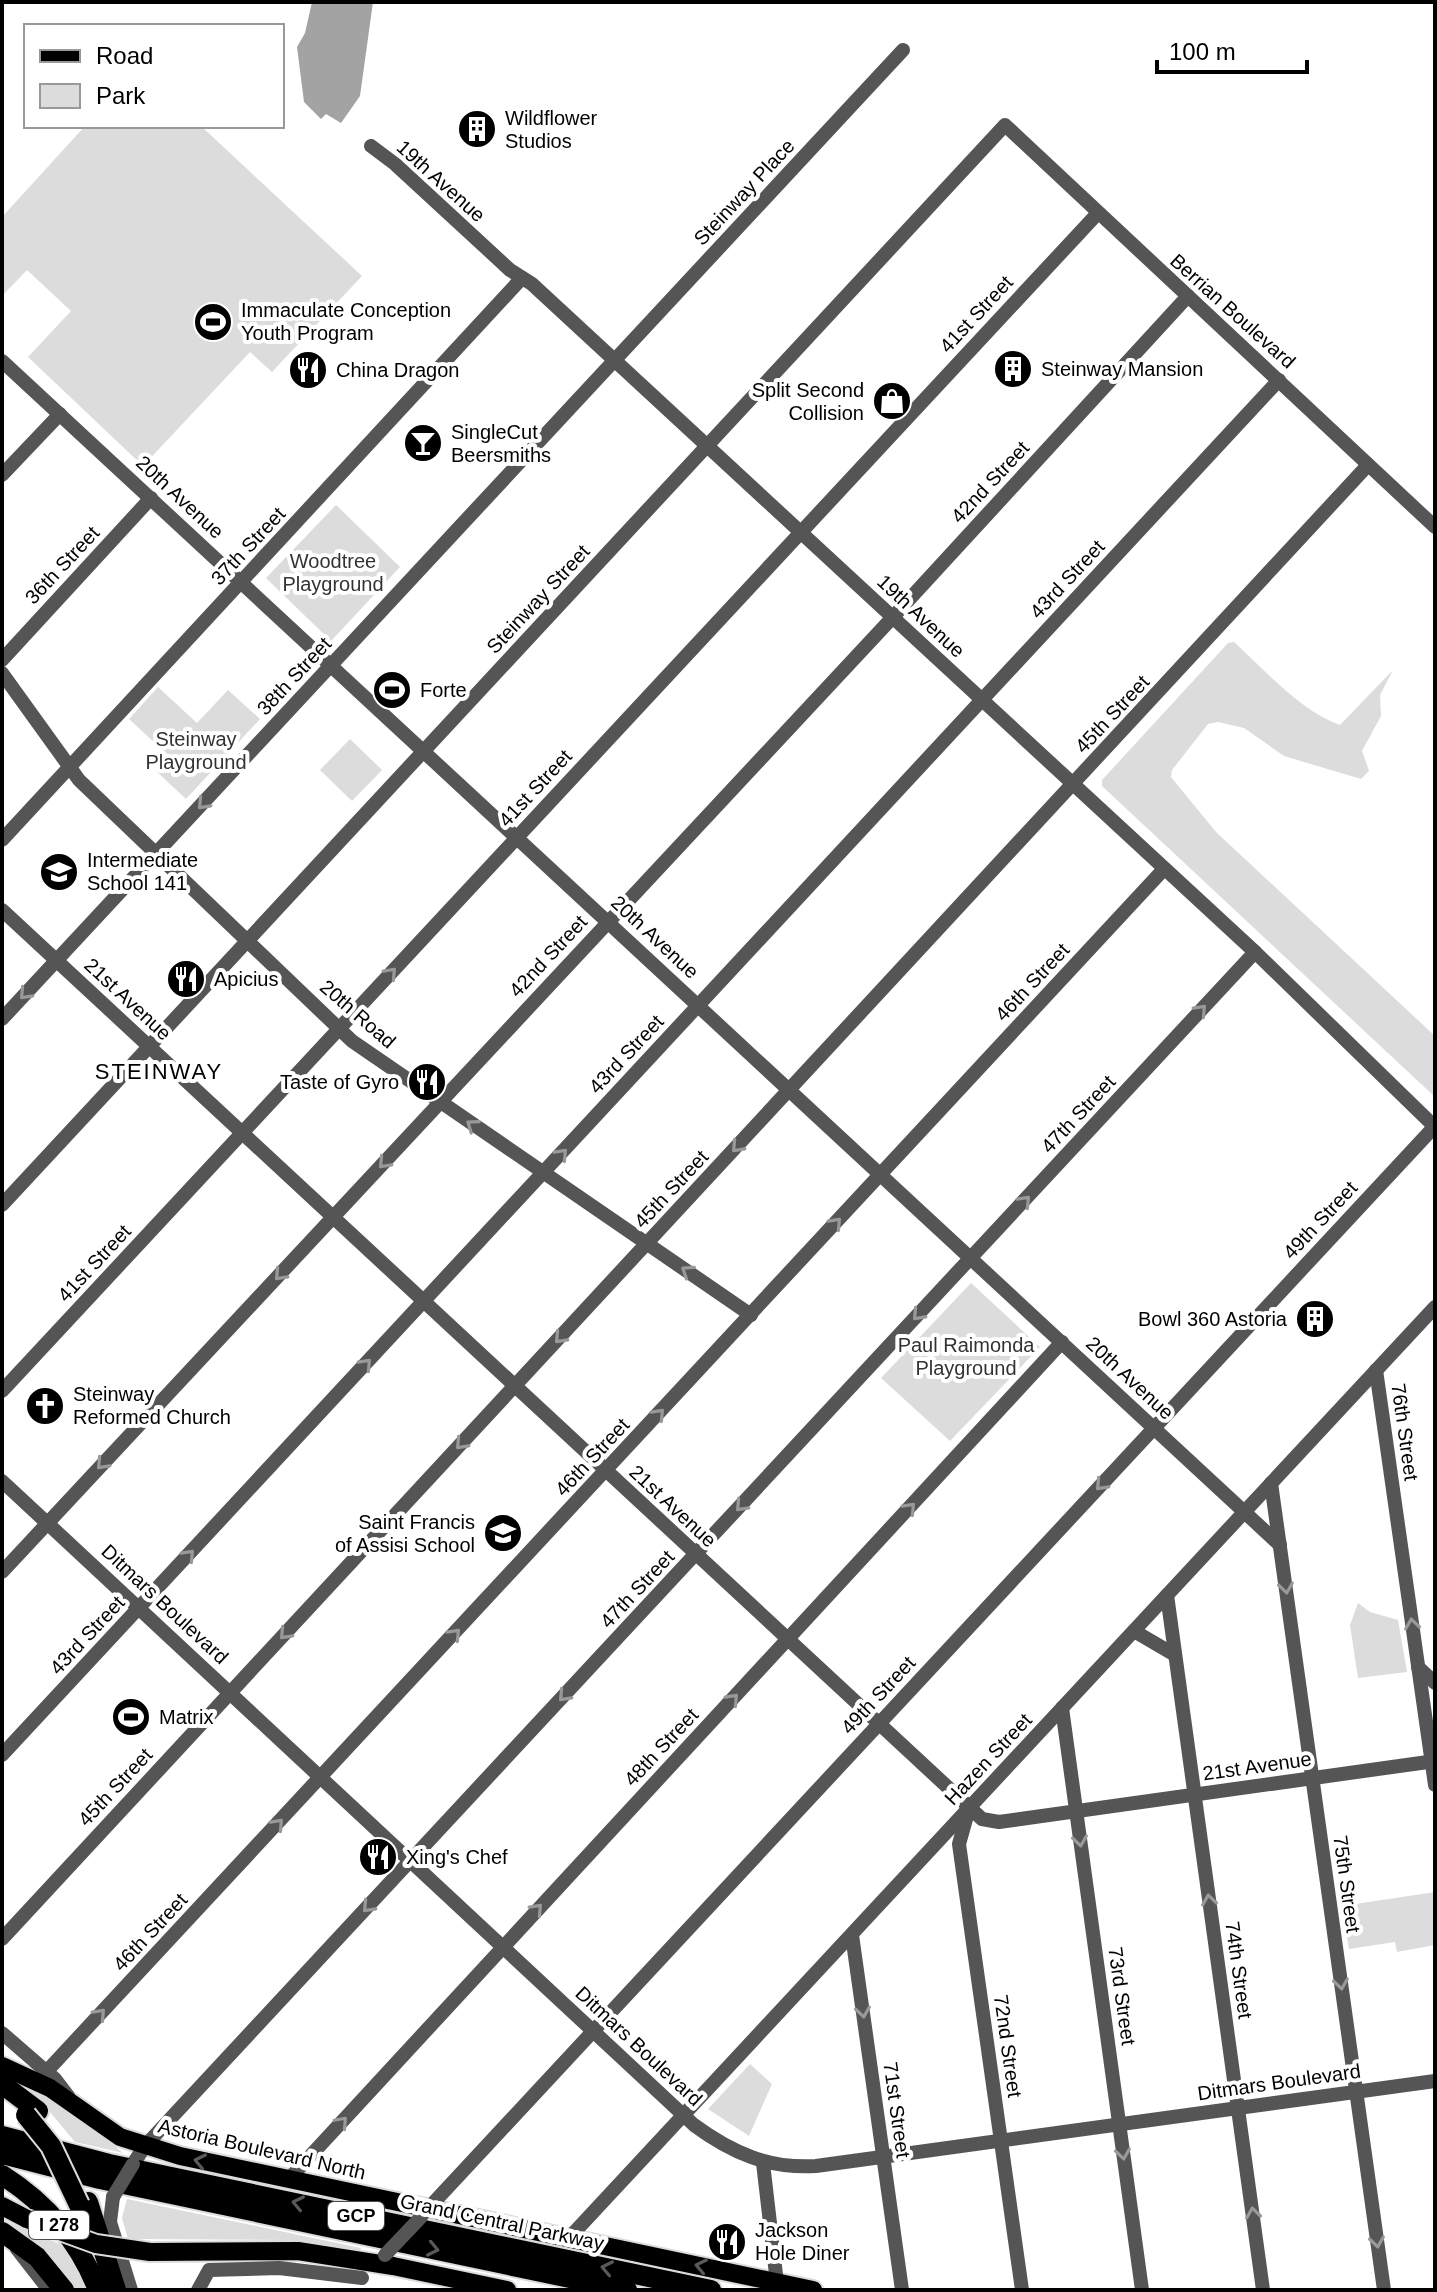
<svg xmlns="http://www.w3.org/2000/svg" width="1437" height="2292" viewBox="0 0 1437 2292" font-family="Arial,sans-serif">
  <rect width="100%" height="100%" fill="#fff"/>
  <g fill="#dcdcdc">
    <polygon points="85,126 201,126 362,276 272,372 250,352 143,466 28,357 71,311 27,270 2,296 2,217"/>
    <polygon points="336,505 400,567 331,641 266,578"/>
    <path d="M1234,642c32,29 65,68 106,83l53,-55 -13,25 1,21 -19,35 7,20 -8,8 -77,-23 -40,-28 -26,-6 -10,2 -36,46 -1,7 45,55 219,204v61l-333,-311v-6l126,-137z"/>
    <polygon points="158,687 197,723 228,690 260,719 186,799 156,771 169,756 129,719"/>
    <polygon points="350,739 382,770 352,801 320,770"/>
    <polygon points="971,1283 1040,1347 950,1441 881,1378"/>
    <polygon points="1358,1603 1370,1612 1398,1620 1407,1672 1358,1678 1350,1625"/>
    <polygon points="1435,1892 1435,1945 1397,1952 1395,1942 1349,1949 1342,1906"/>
    <polygon points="750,2064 772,2084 749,2136 708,2109"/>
    <path d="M11,2081c42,5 79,46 112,72l-48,-11 -30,-36z"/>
    <polygon points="127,2199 361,2248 360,2251 293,2240 128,2239 122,2218"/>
    <polygon points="3,2220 67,2247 87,2290 74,2290 34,2245"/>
  </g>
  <polygon fill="#a3a3a3" points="312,2 373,2 360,96 341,123 326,114 321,119 304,102 297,47 305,33"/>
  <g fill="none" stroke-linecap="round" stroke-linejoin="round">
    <defs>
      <g id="major">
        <polyline points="2,2066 50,2088 120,2137 180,2156 813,2290"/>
        <polyline points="2,2206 27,2219"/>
        <polyline points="150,2252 298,2251 393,2266 507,2290"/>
      </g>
      <g id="highway">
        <polyline points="2,2084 38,2111"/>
        <polyline points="2,2136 109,2164 711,2290"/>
        <polyline points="2,2154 100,2179 627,2290"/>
        <path d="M2,2175c44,28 77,66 96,115"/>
        <polyline points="88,2202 116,2290"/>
        <polyline points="2,2232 37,2257 64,2290"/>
      </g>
    </defs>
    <use href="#major" stroke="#dbdbdb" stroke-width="22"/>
    <use href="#highway" stroke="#dbdbdb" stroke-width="24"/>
    <g stroke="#555" stroke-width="14">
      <polyline points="371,146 395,164 510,270 532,284 1255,952 1435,1127"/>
      <polyline points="2,361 1280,1545"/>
      <polyline points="2,475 60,414"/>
      <polyline points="2,660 151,498"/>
      <polyline points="2,673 79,780 352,1041 751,1315"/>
      <polyline points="2,840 522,278"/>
      <polyline points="2,910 982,1819 999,1822 1435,1761"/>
      <polyline points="2,1019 903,50"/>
      <polyline points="2,1205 1005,125 1435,527"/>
      <polyline points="1376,1370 1435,1785"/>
      <polyline points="2,1391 1098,213"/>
      <path d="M2,1481l692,644c38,28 75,44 122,41l619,-85"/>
      <polyline points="1271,1483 1384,2290"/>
      <polyline points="2,1572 893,617 1188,296"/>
      <polyline points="1167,1595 1263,2290"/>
      <polyline points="1134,1631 1175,1655"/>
      <polyline points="1418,1667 1435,1683"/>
      <polyline points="1062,1708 1142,2290"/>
      <polyline points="2,1755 1279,380"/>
      <polyline points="968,1812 959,1844 1022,2290"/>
      <polyline points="852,1935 902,2290"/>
      <polyline points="2,1939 1368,465"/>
      <polyline points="2,2033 55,2079 68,2096"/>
      <polyline points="47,2071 1164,869"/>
      <polyline points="763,2163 777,2283"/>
      <polyline points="133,2164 145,2146 1255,952"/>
      <polyline points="289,2179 1062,1342"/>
      <polyline points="113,2197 110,2222 131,2290"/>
      <polyline points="424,2213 1435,1126"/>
      <polyline points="569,2238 1435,1307"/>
      <polyline points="17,2249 49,2290"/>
      <polyline points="198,2290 209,2270 279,2268 362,2278"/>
    </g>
    <use href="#major" stroke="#000" stroke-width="18"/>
    <use href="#highway" stroke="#000" stroke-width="20"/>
    <defs>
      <polyline id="major-bridge" points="27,2219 96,2244 150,2252"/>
      <polyline id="highway-bridge" points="26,2115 51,2146 79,2205"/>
    </defs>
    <use href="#major-bridge" stroke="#dbdbdb" stroke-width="22" stroke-linecap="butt"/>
    <use href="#highway-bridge" stroke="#dbdbdb" stroke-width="24" stroke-linecap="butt"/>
    <g stroke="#555" stroke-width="14">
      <polyline points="113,2197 133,2164"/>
      <polyline points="385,2255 421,2217"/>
    </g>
    <use href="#major-bridge" stroke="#000" stroke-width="18"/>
    <use href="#highway-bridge" stroke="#000" stroke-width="20"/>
  </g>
  <defs><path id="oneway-chevron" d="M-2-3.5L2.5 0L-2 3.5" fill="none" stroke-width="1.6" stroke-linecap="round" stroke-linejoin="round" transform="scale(2)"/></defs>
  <g stroke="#999">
    <use href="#oneway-chevron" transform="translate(203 804) rotate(133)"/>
    <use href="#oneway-chevron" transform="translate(391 973) rotate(-47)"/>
    <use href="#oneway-chevron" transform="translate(25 994) rotate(133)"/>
    <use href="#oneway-chevron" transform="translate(1201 1010) rotate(-47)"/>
    <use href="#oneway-chevron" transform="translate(472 1125) rotate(-145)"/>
    <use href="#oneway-chevron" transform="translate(737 1147) rotate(133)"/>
    <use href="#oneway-chevron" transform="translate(562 1154) rotate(-47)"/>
    <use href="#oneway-chevron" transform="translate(384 1163) rotate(133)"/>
    <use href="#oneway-chevron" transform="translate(1025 1201) rotate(-47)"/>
    <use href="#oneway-chevron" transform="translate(836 1223) rotate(-47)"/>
    <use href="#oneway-chevron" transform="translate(687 1271) rotate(-146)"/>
    <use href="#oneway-chevron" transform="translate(280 1275) rotate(133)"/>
    <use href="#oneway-chevron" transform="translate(918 1315) rotate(133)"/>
    <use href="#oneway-chevron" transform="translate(560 1338) rotate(133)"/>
    <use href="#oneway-chevron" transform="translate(366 1364) rotate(-47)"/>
    <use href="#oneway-chevron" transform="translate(659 1414) rotate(-47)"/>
    <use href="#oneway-chevron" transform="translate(461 1444) rotate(133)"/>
    <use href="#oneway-chevron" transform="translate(102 1464) rotate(133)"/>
    <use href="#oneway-chevron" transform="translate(1101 1485) rotate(133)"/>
    <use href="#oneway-chevron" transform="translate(741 1506) rotate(133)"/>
    <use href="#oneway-chevron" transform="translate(910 1508) rotate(-47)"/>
    <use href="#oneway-chevron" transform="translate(189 1555) rotate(-47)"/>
    <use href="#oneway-chevron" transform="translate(1286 1588) rotate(82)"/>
    <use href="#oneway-chevron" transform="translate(1412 1624) rotate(-98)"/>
    <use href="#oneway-chevron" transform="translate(285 1634) rotate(133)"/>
    <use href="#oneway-chevron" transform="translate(455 1634) rotate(-47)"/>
    <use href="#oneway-chevron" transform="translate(564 1696) rotate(133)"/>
    <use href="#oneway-chevron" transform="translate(733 1699) rotate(-47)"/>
    <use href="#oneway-chevron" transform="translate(278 1824) rotate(-47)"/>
    <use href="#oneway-chevron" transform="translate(1080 1841) rotate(82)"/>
    <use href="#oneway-chevron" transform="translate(1209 1900) rotate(-98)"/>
    <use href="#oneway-chevron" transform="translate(368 1907) rotate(133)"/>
    <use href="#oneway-chevron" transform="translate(537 1909) rotate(-47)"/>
    <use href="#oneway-chevron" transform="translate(1341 1984) rotate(82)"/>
    <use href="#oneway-chevron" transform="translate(863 2012) rotate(82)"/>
    <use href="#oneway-chevron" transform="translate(100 2014) rotate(-47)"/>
    <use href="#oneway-chevron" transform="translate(342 2122) rotate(-48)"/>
    <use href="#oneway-chevron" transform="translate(1123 2154) rotate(82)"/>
    <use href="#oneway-chevron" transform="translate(1253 2213) rotate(-98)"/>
    <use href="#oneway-chevron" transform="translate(1377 2242) rotate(82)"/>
  </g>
  <g stroke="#595959">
    <use href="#oneway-chevron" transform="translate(200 2161) rotate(-168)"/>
    <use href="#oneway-chevron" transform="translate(298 2203) rotate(-168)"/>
    <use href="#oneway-chevron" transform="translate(433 2249) rotate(12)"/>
    <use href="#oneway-chevron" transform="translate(701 2266) rotate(-168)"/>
    <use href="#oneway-chevron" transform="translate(607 2268) rotate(-168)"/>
  </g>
  <defs>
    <symbol id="building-disc" viewBox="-11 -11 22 22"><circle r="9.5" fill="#000" stroke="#fff"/><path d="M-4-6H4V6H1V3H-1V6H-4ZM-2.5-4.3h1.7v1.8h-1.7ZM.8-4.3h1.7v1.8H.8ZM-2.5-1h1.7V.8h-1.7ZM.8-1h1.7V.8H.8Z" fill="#fff"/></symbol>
    <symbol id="stadium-disc" viewBox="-11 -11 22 22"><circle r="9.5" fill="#000" stroke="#fff"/><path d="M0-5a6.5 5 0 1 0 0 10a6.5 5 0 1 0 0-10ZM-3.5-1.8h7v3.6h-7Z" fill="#fff"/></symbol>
    <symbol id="restaurant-disc" viewBox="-11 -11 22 22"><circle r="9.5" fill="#000" stroke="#fff"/><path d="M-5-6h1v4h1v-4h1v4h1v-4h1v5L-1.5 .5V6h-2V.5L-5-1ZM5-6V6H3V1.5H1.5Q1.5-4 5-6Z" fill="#fff"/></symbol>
    <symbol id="shop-disc" viewBox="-11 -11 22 22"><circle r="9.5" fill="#000" stroke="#fff"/><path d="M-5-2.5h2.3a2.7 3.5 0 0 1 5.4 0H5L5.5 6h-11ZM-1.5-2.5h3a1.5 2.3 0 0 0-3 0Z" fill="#fff"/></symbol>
    <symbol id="bar-disc" viewBox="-11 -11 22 22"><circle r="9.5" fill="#000" stroke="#fff"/><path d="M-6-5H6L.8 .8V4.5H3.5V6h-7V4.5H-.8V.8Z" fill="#fff"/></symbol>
    <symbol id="school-disc" viewBox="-11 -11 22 22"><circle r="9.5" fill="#000" stroke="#fff"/><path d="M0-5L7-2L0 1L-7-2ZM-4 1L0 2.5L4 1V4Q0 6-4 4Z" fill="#fff"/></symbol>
    <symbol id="church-disc" viewBox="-11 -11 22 22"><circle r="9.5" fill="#000" stroke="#fff"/><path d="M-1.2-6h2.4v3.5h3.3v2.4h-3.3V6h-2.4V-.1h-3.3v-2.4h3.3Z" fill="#fff"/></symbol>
  </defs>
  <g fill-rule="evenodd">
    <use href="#building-disc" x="455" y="107" width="44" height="44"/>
    <use href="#stadium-disc" x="191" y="300" width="44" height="44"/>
    <use href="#building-disc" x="991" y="347" width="44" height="44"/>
    <use href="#restaurant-disc" x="286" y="348" width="44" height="44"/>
    <use href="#shop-disc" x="870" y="379" width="44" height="44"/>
    <use href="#bar-disc" x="401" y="421" width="44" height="44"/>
    <use href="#stadium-disc" x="370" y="668" width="44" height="44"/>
    <use href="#school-disc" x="37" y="850" width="44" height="44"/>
    <use href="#restaurant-disc" x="164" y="957" width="44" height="44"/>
    <use href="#restaurant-disc" x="405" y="1060" width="44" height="44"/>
    <use href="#building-disc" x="1293" y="1297" width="44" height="44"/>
    <use href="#church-disc" x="23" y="1384" width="44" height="44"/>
    <use href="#school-disc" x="481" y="1511" width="44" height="44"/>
    <use href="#stadium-disc" x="109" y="1695" width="44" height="44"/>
    <use href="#restaurant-disc" x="356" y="1835" width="44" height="44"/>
    <use href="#restaurant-disc" x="705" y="2220" width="44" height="44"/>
  </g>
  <g text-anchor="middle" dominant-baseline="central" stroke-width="8" stroke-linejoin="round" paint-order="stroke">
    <g fill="#fff" stroke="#4c4c4c" stroke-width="2">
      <rect x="328" y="2202" width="56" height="28" rx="6"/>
      <rect x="29" y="2211" width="60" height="28" rx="6"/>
    </g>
    <g font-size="18" font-weight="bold" fill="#000">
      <text x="356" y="2216">GCP</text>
      <text x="59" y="2225">I 278</text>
    </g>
    <g font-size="20" fill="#000" stroke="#fff" text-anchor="start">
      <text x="505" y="118">Wildflower<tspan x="505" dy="23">Studios</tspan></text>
      <text x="241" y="310">Immaculate Conception<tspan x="241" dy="23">Youth Program</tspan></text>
      <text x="1041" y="369">Steinway Mansion</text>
      <text x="336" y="370">China Dragon</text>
      <text x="864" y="390" text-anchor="end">Split Second<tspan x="864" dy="23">Collision</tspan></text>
      <text x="451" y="432">SingleCut<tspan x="451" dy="23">Beersmiths</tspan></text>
      <text x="420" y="690">Forte</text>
      <text x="87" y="860">Intermediate<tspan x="87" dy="23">School 141</tspan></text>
      <text x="214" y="979">Apicius</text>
      <text x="399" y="1082" text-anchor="end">Taste of Gyro</text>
      <text x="1287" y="1319" text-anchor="end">Bowl 360 Astoria</text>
      <text x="73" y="1394">Steinway<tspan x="73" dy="23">Reformed Church</tspan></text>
      <text x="475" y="1522" text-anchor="end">Saint Francis<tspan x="475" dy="23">of Assisi School</tspan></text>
      <text x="159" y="1717">Matrix</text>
      <text x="406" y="1857">Xing's Chef</text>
      <text x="755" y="2230">Jackson<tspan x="755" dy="23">Hole Diner</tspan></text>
    </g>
    <g font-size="20" fill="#000" stroke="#fff">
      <text transform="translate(441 181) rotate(42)">19th Avenue</text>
      <text transform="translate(744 192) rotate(-47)">Steinway Place</text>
      <text transform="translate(1233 311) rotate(42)">Berrian Boulevard</text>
      <text transform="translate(976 314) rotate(-47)">41st Street</text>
      <text transform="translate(990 482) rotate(-47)">42nd Street</text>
      <text transform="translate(180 497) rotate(43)">20th Avenue</text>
      <text transform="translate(248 546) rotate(-47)">37th Street</text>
      <text transform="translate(62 565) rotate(-47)">36th Street</text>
      <text transform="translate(1067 579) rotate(-47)">43rd Street</text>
      <text transform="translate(538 599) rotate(-47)">Steinway Street</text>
      <text transform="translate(921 616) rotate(43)">19th Avenue</text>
      <text transform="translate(294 676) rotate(-47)">38th Street</text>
      <text transform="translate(1112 714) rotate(-47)">45th Street</text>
      <text transform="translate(535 788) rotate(-47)">41st Street</text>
      <text transform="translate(655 937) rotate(43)">20th Avenue</text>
      <text transform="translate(548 956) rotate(-47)">42nd Street</text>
      <text transform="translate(1032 982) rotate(-47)">46th Street</text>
      <text transform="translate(128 999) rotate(43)">21st Avenue</text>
      <text transform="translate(358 1014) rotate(41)">20th Road</text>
      <text transform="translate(626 1054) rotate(-47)">43rd Street</text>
      <text transform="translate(1078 1114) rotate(-47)">47th Street</text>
      <text transform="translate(671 1189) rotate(-47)">45th Street</text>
      <text transform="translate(1320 1220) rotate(-47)">49th Street</text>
      <text transform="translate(94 1263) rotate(-47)">41st Street</text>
      <text transform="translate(1130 1378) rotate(43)">20th Avenue</text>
      <text transform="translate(1405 1432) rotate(82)">76th Street</text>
      <text transform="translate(592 1457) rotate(-47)">46th Street</text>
      <text transform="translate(673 1506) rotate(43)">21st Avenue</text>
      <text transform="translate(637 1589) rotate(-47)">47th Street</text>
      <text transform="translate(165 1604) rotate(43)">Ditmars Boulevard</text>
      <text transform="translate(87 1635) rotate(-47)">43rd Street</text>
      <text transform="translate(878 1695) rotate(-47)">49th Street</text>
      <text transform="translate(661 1747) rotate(-47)">48th Street</text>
      <text transform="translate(988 1759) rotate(-47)">Hazen Street</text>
      <text transform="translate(1257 1766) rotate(-8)">21st Avenue</text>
      <text transform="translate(115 1787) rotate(-47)">45th Street</text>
      <text transform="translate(1347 1884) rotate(82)">75th Street</text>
      <text transform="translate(150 1932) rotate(-47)">46th Street</text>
      <text transform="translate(1239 1970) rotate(82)">74th Street</text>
      <text transform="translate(1122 1996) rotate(82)">73rd Street</text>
      <text transform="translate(639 2046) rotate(43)">Ditmars Boulevard</text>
      <text transform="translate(1008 2046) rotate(82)">72nd Street</text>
      <text transform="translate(1279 2082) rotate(-8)">Ditmars Boulevard</text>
      <text transform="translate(897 2110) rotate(82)">71st Street</text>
      <text transform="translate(262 2149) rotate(13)">Astoria Boulevard North</text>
      <text transform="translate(502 2222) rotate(12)">Grand Central Parkway</text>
    </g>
    <g font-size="20" fill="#333" stroke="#fff">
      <text x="333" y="561">Woodtree<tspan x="333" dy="23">Playground</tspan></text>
      <text x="196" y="739">Steinway<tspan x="196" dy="23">Playground</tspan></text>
      <text x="966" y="1345">Paul Raimonda<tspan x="966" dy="23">Playground</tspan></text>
    </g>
    <g font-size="22" letter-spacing="2" fill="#000" stroke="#fff">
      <text x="159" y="1071">STEINWAY</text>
    </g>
  </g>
  <rect width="1437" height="2292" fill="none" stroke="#000000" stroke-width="8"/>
  <rect x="24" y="24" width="260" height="104" fill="#ffffff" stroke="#999999" stroke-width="2"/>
  <rect x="40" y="50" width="40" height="12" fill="#000000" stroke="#999999" stroke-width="2"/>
  <text x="96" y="64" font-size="24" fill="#000000">Road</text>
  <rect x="40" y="84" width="40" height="24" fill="#dcdcdc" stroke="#999999" stroke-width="2"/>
  <text x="96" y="104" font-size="24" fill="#000000">Park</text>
  <path d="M1157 60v12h150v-12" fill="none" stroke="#000000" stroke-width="4"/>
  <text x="1169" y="60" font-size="24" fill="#000000" stroke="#ffffff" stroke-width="6" paint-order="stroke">100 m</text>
</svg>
